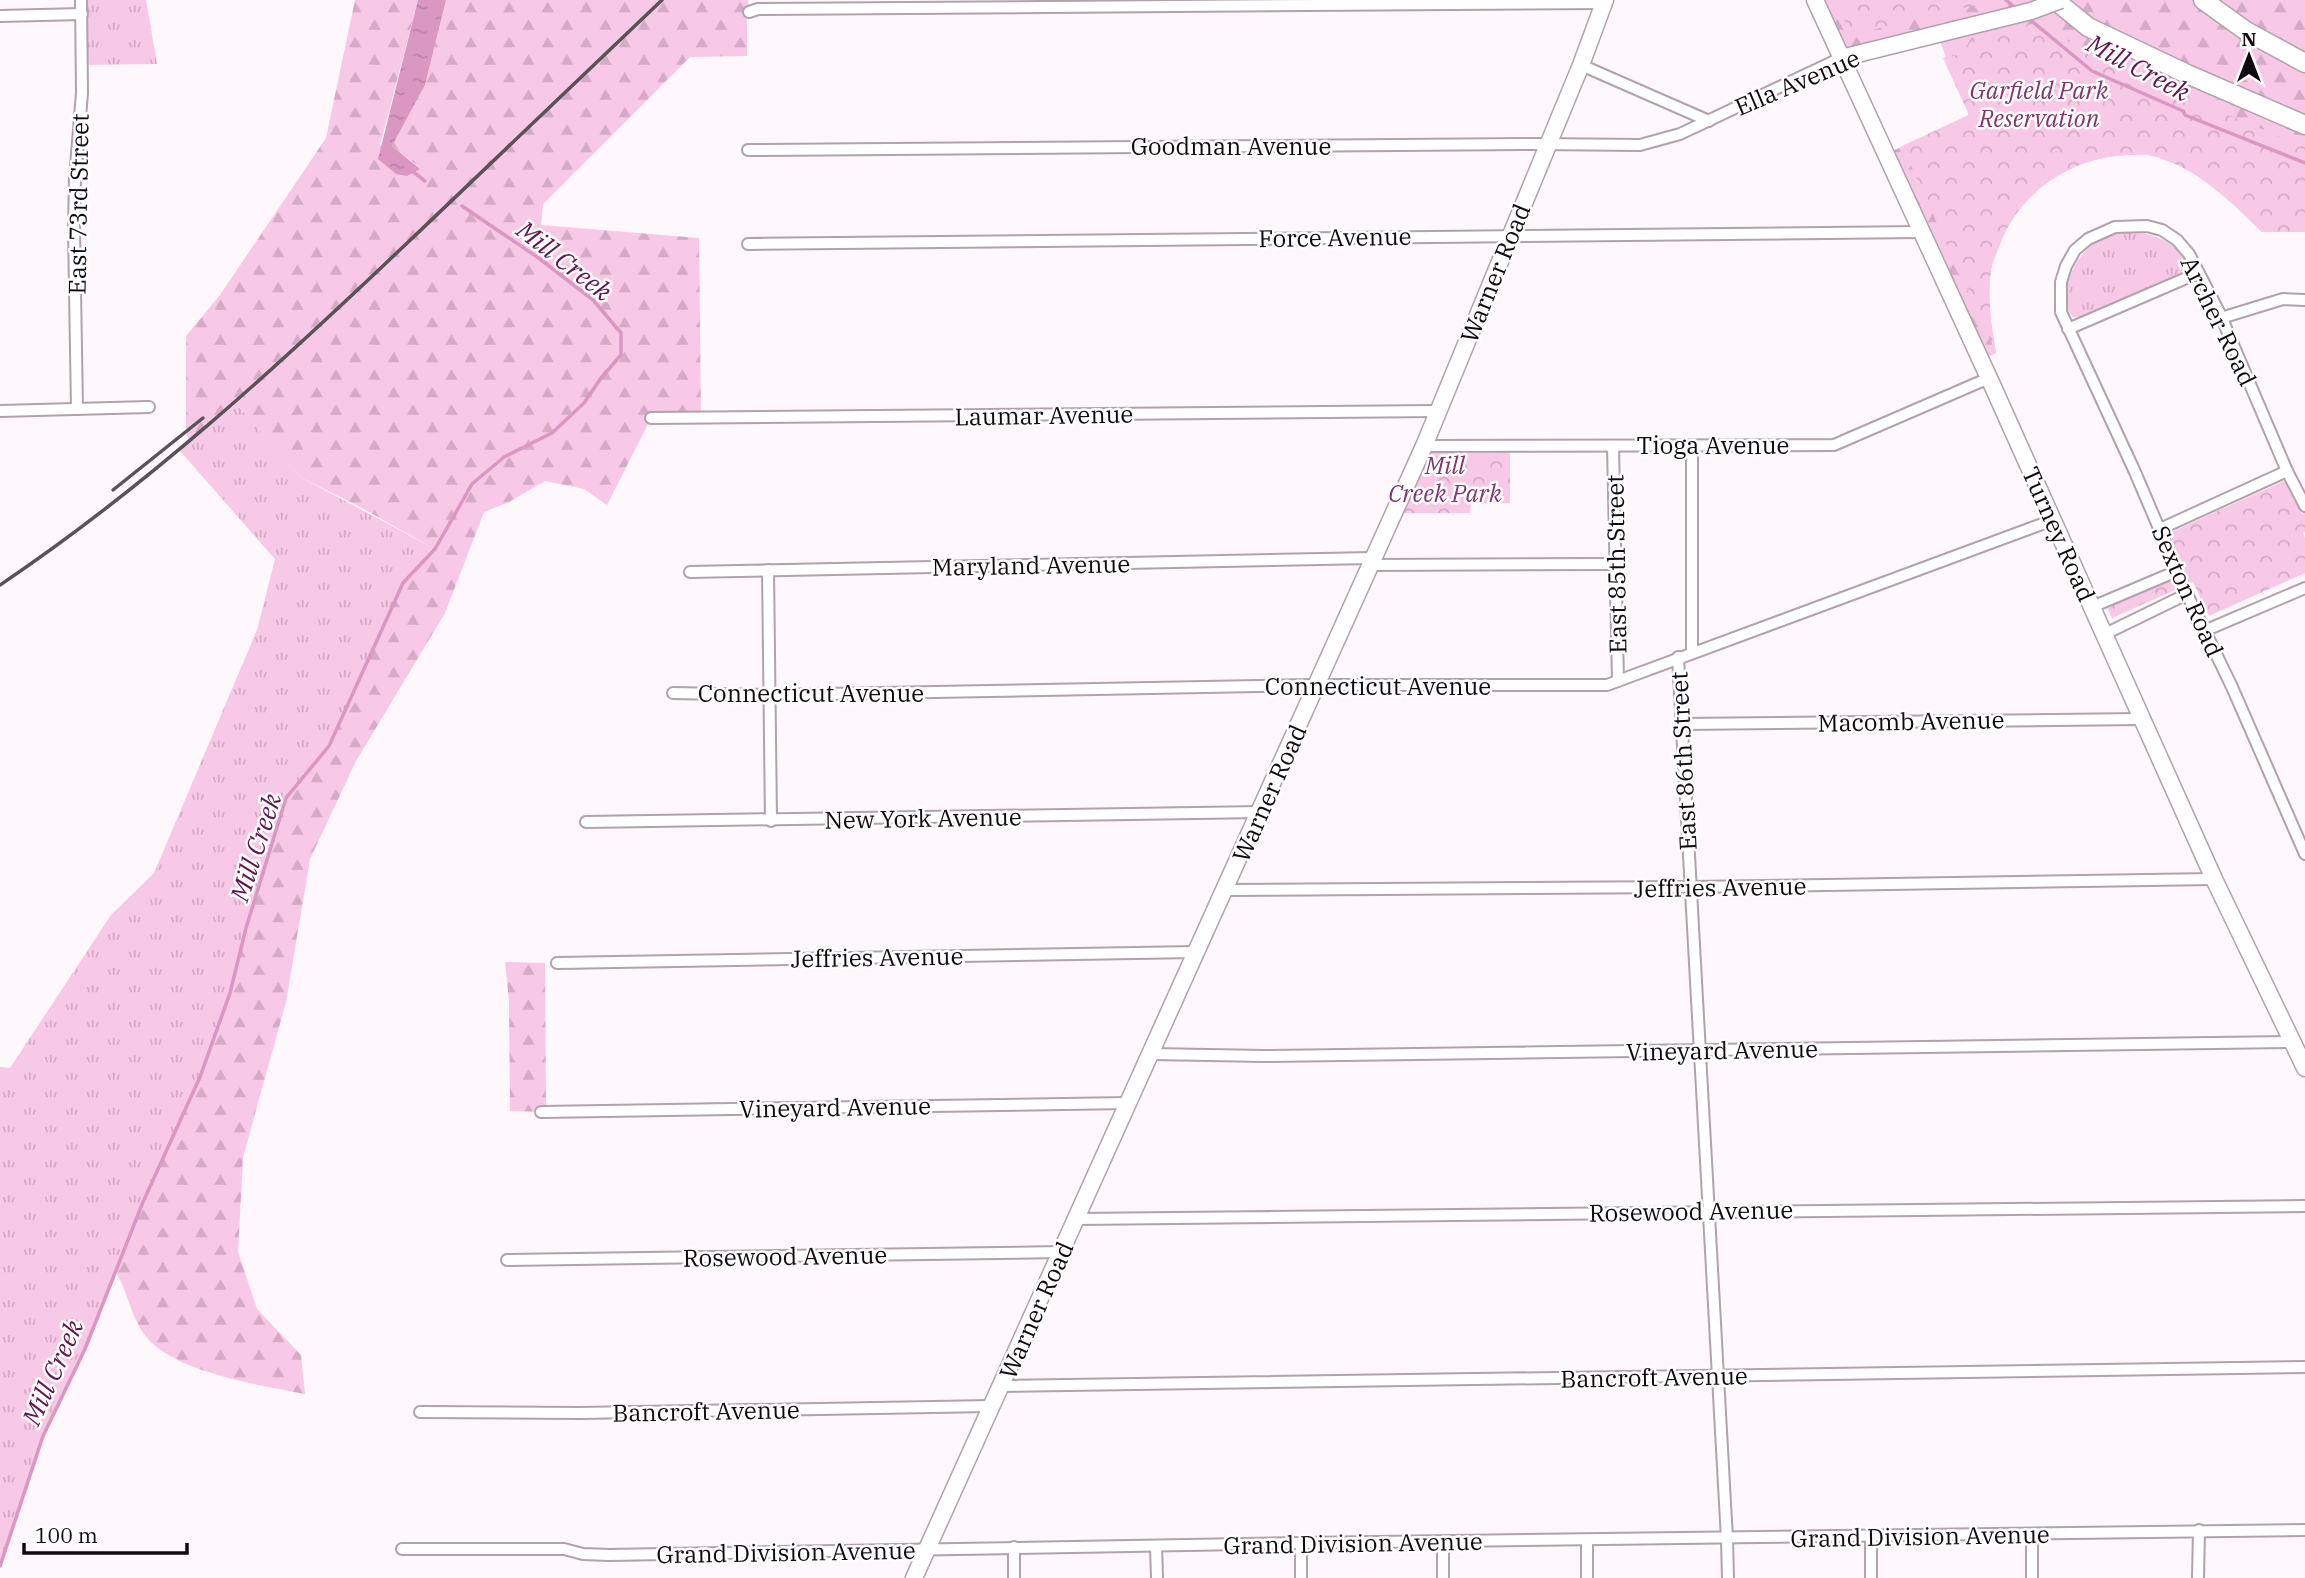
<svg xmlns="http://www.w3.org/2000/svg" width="2305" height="1578" viewBox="0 0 2305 1578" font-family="'IBM Plex Serif',serif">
  <defs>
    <pattern id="grass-tufts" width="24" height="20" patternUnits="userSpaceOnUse" patternTransform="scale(1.75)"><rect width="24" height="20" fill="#f8c8e7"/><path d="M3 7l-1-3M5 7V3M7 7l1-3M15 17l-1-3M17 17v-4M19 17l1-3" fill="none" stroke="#d4aac5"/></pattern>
    <pattern id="forest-firs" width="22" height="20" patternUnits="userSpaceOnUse" patternTransform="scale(1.75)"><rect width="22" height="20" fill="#f8c8e7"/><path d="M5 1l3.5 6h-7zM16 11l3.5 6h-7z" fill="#d4aac5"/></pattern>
    <pattern id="park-crowns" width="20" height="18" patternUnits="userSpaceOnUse" patternTransform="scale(1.75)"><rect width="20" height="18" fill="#f8c8e7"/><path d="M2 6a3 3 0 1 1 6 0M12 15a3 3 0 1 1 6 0" fill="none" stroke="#d4aac5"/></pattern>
    <pattern id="water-ripples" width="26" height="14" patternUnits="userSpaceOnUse" patternTransform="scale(1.75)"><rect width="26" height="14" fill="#d997c2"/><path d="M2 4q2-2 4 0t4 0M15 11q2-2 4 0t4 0" fill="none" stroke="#b981a6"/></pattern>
  </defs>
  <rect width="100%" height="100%" fill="#fef7fb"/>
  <g fill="url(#grass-tufts)">
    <polygon points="81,0 146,0 157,64 82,65"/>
    <path d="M2130,232c22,1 44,8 55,29l-3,11 -97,45h-12c-19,-20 2,-60 20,-73 11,-8 23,-10 37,-12z"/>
    <polygon points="235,402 302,478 435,549 403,583 329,746 286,798 246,928 230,993 200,1077 143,1202 85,1349 43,1436 0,1566 0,1067 10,1068 111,915 154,873 257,630 275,559 180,451"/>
  </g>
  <g fill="url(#forest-firs)">
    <path d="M355,0h63l-38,145 40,23 -28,-22 33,-61 21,-85h302l1,12 -2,5v39l-57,1 -147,147 -2,21 158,13 2,180h-50l-44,87 -23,-16 -39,-8 -36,21 -25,10 -39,101 -89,148 -46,98 -24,143 -43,155 -5,95 19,57 44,46 4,39c-44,-9 -138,-22 -163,-63 -12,-18 -15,-41 -26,-59l27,-70 57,-125 30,-84 16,-65 40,-130 43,-52 74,-163 32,-34 -75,-42 -58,-29 -67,-75 -45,39 -4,-10v-96l34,-41 106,-157z"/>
    <path d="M1815,0h490v232h-43c-32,-32 -66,-66 -113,-77 -6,-1 -14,0 -21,0 -56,2 -108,36 -128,89 -3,8 -7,16 -9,25 -4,29 0,55 5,84l-15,7 -95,-206 83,-39 -32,-81 -96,24z"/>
    <polygon points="505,962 545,963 546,1112 510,1111 509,1001"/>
  </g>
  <g fill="url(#park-crowns)">
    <polygon points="1835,0 1997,0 1851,35"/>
    <path d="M2040,22l74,45 191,80v85h-43c-33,-32 -66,-66 -113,-77 -6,-1 -14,0 -21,0 -56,2 -108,36 -128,89 -3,8 -7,16 -9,25 -4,29 0,55 5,84l-94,-207 67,-31 -26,-57 19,-4 12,-16z"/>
    <polygon points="1424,446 1510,446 1510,503 1471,504 1470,513 1393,513"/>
    <polygon points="2286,480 2302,514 2305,513 2305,532 2303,533 2305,538 2305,573 2209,616 2193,582 2112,618 2107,607 2186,572 2169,533"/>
  </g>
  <polygon fill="url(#water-ripples)" points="418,0 446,0 425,85 392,146 420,169 407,176 396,174 378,159"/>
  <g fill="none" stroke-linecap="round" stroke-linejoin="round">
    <g stroke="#d997c2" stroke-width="3.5">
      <polyline points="2006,0 2016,9"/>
      <polyline points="2028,18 2092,71 2183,111 2185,115 2305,163"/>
      <polyline points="412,171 425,181"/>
      <polyline points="0,1566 43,1436 85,1349 143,1202 200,1077 230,993 246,928 286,798 329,746 403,583 435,549 472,484 504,457 552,433 584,403 601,378 621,355 621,333 593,300 540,259 462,206"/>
    </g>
    <defs>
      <g id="street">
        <polyline points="749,12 758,9 1604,3"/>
        <polyline points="0,16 82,14"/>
        <polyline points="1581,65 1709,121"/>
        <polyline points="748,150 1537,144 1640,145 1680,134 1841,58"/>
        <polyline points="748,244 1921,232"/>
        <polyline points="2221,318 2283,299 2305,300"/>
        <polyline points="2068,329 2198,273"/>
        <polyline points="77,409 74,229 75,178 82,93 81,0"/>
        <polyline points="0,411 149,407"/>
        <polyline points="651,418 1437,411"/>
        <polyline points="1424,446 1834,445 1989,378"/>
        <polyline points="1613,446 1618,681"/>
        <polyline points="1692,447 1692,652"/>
        <polyline points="2305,506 2287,471 2220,314 2189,254 2177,240 2162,230 2147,226 2115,227 2088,239 2075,250 2066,266 2061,282 2061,312 2135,472 2187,594 2232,687 2305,854"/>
        <polyline points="2160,529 2287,471"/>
        <polyline points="1370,565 1616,564"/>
        <polyline points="768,570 771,821"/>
        <polyline points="690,572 1372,558"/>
        <polyline points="2092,607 2177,571"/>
        <polyline points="2204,631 2305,588"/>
        <polyline points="2105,634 2187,594"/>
        <polyline points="1678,657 1727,1539 1728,1578"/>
        <polyline points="673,693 769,695 1318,685 1607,685 2053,520"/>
        <polyline points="1682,724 2141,719"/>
        <polyline points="586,822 1261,812"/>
        <polyline points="1226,890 1690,887 2214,879"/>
        <polyline points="557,963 1196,952"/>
        <polyline points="1151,1054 1265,1056 2293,1042"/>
        <polyline points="541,1112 1129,1103"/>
        <polyline points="1077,1219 2305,1206"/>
        <polyline points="507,1260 1062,1252"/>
        <polyline points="1002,1386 2305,1367"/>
        <polyline points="420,1412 579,1413 991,1406"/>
        <polyline points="1871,1536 1871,1578"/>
        <polyline points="1587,1540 1587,1578"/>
        <polyline points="1301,1543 1301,1578"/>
        <polyline points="1443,1543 1443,1578"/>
        <polyline points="1156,1546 1157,1578"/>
        <polyline points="1014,1547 1014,1578"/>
        <polyline points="402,1549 564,1549 583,1554 609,1555 1301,1543 2305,1530"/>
        <polyline points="2032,1578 2032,1535"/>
        <polyline points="2198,1578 2199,1530"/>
      </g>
      <g id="secondary">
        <polyline points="1815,0 1989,378 2214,879 2305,1068"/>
        <polyline points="1841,58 1954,30"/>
        <polyline points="914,1578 1424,446 1581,65 1605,0"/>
      </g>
      <g id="primary">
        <polyline points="2055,0 2088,27 2187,74 2305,125"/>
        <polyline points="2203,0 2246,31 2305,63"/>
      </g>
    </defs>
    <use href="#street" stroke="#b1a2ab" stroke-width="14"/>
    <use href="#secondary" stroke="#b1a2ab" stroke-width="19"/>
    <use href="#primary" stroke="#b1a2ab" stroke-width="21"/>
    <use href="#street" stroke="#fff" stroke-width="10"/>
    <use href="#secondary" stroke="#fff" stroke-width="16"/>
    <use href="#primary" stroke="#fff" stroke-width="18"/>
    <g stroke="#595256" stroke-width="3.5">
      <polyline points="113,490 203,418"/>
      <path d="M0,585c147,-99 277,-218 405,-340 86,-81 171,-163 257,-245"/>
    </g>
    <defs>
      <polyline id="secondary-bridge" points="1954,30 2031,11 2061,0"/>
    </defs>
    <use href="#secondary-bridge" stroke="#b1a2ab" stroke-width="19" stroke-linecap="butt"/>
    <use href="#secondary-bridge" stroke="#fff" stroke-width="16"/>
  </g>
  <g text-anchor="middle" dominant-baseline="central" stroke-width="5" stroke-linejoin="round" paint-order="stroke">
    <g font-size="24" fill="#100a0e" stroke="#fff">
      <text transform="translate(1797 82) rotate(-23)">Ella Avenue</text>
      <text x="1231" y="146">Goodman Avenue</text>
      <text transform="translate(78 204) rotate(-89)">East 73rd Street</text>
      <text transform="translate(1335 237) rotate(-1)">Force Avenue</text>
      <text transform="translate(1495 273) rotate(-68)">Warner Road</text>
      <text transform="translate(2219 321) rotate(64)">Archer Road</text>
      <text transform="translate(1044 415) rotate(-1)">Laumar Avenue</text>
      <text x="1713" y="445">Tioga Avenue</text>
      <text transform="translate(2059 534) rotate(66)">Turney Road</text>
      <text transform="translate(1616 564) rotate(-91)">East 85th Street</text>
      <text transform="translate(1031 565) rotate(-1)">Maryland Avenue</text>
      <text transform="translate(2188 591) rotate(66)">Sexton Road</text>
      <text x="1378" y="686">Connecticut Avenue</text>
      <text x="811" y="693">Connecticut Avenue</text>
      <text transform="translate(1911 721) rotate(-1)">Macomb Avenue</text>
      <text transform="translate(1683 761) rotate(-93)">East 86th Street</text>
      <text transform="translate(1269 793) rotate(-66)">Warner Road</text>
      <text transform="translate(923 818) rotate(-1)">New York Avenue</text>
      <text transform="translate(1720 887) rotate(-1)">Jeffries Avenue</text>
      <text transform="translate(877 957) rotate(-1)">Jeffries Avenue</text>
      <text transform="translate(1722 1050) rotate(-1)">Vineyard Avenue</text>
      <text transform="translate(835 1107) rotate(-1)">Vineyard Avenue</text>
      <text transform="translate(1691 1211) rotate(-1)">Rosewood Avenue</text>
      <text transform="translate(785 1256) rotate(-1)">Rosewood Avenue</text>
      <text transform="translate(1036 1310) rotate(-66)">Warner Road</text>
      <text transform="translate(1654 1377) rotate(-1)">Bancroft Avenue</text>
      <text transform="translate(706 1411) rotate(-1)">Bancroft Avenue</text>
      <text transform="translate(1920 1536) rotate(-1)">Grand Division Avenue</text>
      <text transform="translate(1353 1543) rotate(-1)">Grand Division Avenue</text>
      <text transform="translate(786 1552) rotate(-1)">Grand Division Avenue</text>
    </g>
    <g font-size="24" font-style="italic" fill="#82356c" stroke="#fff">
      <text x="2039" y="90">Garfield Park<tspan x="2039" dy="28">Reservation</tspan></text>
      <text x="1445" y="465">Mill<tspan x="1445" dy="28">Creek Park</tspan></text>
    </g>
    <g font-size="26" font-style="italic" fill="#62164f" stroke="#fff">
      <text transform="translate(2139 67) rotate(28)">Mill Creek</text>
      <text transform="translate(565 260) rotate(38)">Mill Creek</text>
      <text transform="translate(255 847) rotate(-72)">Mill Creek</text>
      <text transform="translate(52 1372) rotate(-66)">Mill Creek</text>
    </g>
  </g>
  <g transform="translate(2249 56)" stroke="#ffffff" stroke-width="5" paint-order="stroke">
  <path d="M0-5L12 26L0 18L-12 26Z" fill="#100a0e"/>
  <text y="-10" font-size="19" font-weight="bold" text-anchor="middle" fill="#100a0e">N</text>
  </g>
  <path d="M24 1543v10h163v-10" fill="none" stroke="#100a0e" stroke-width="3.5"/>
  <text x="35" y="1543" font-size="21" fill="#100a0e" stroke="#ffffff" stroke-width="5" paint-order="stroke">100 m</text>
</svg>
